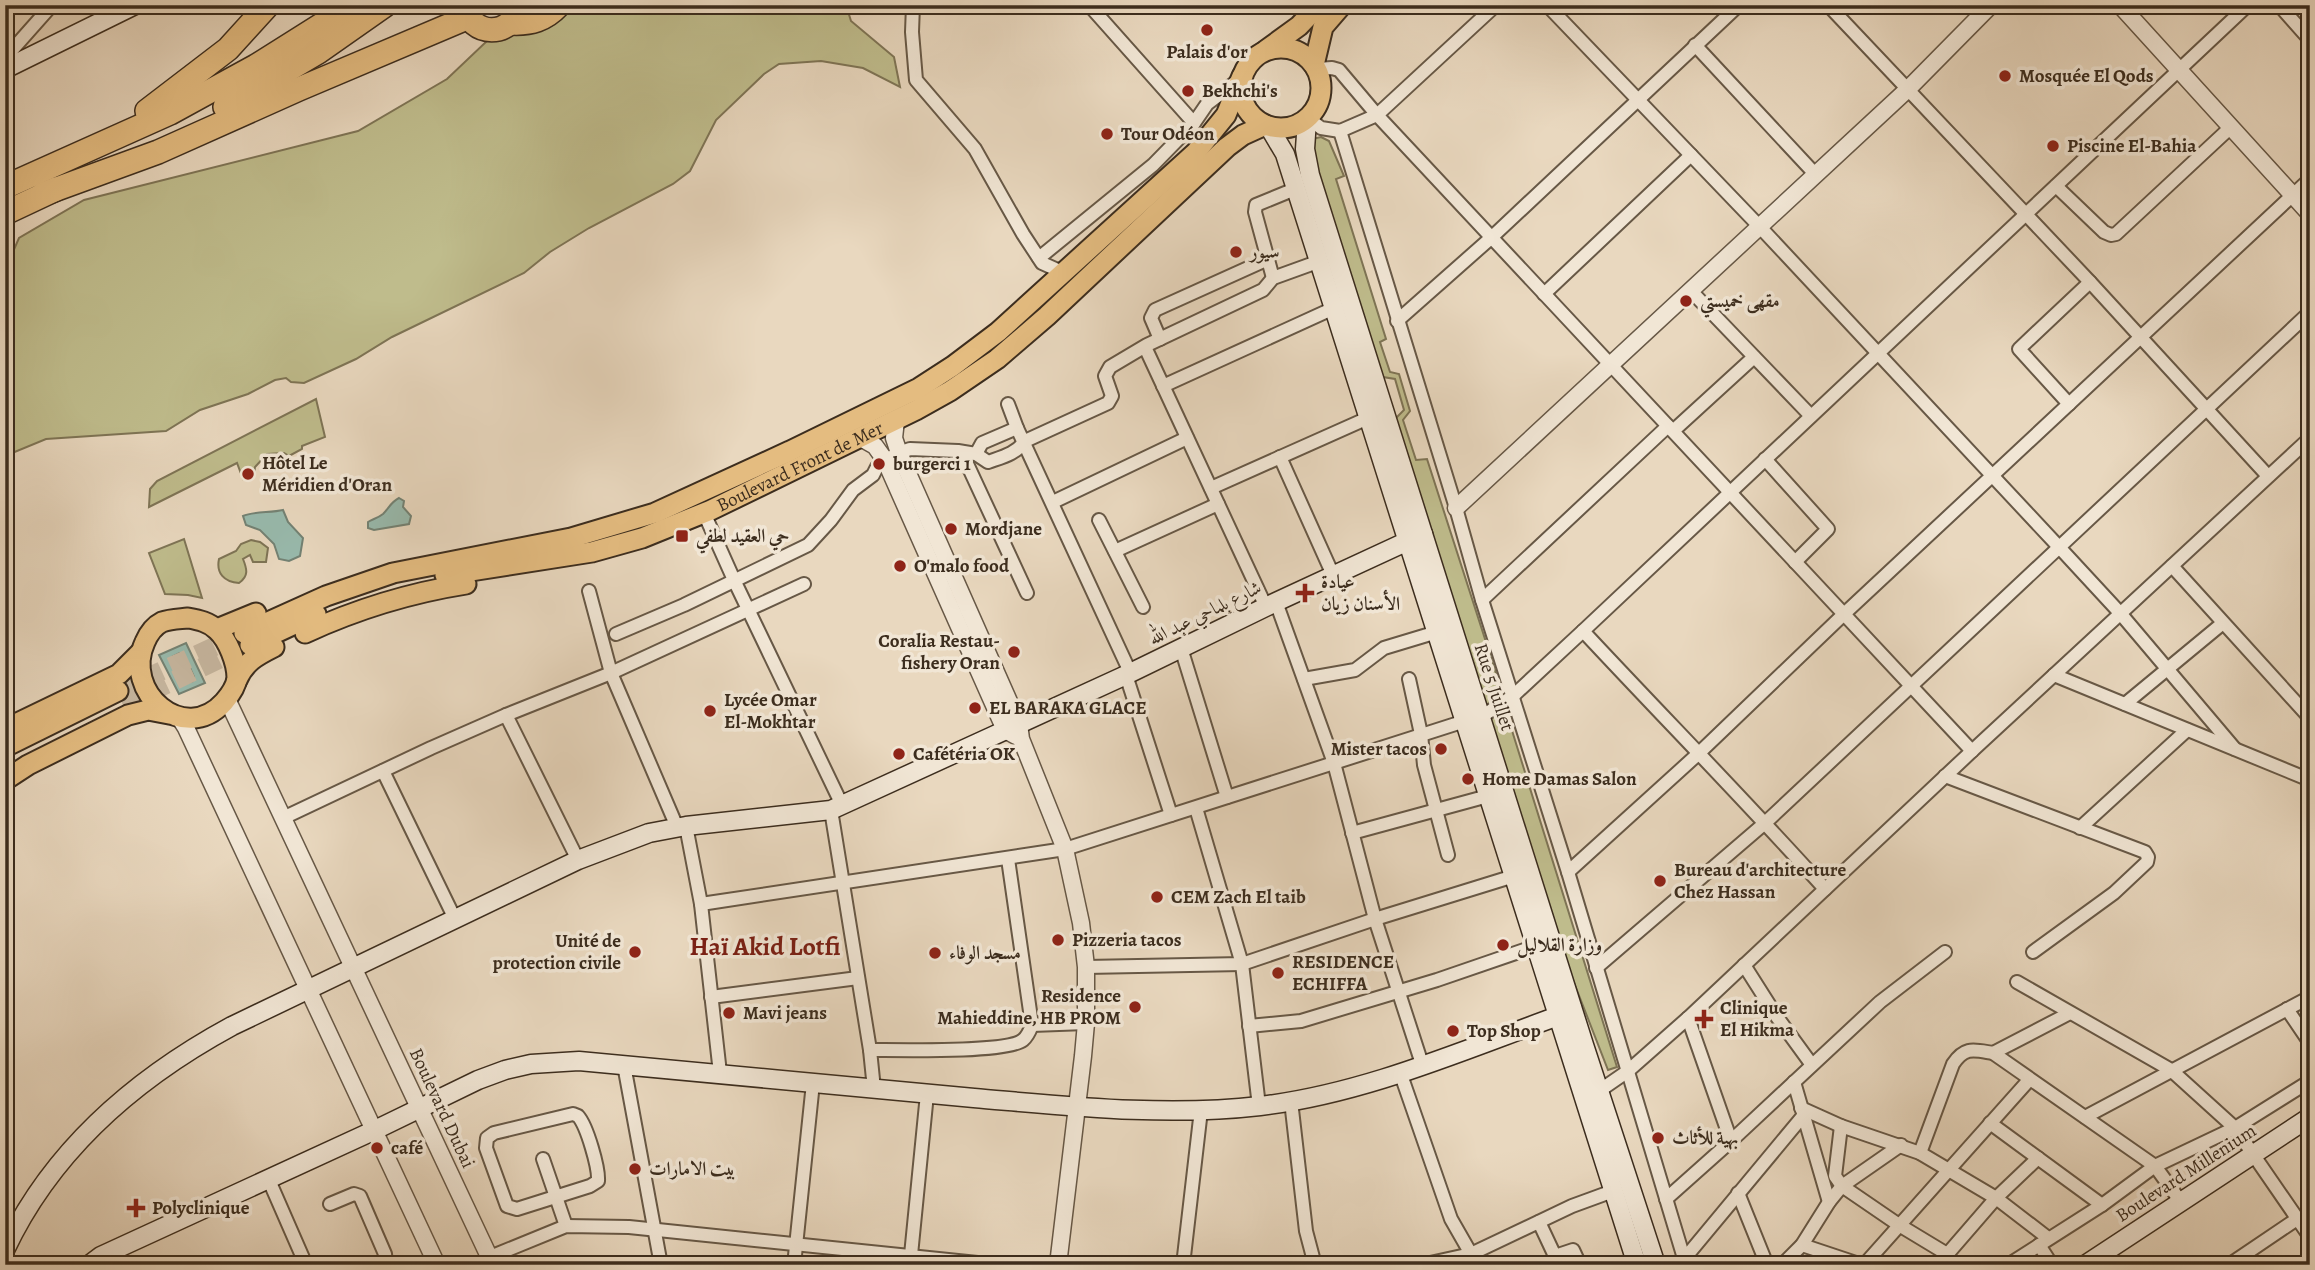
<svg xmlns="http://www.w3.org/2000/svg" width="2315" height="1270" viewBox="0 0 2315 1270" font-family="Alegreya,Amiri,serif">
  <rect width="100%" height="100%" fill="#e9d8bf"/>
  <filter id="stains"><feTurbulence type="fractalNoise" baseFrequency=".00286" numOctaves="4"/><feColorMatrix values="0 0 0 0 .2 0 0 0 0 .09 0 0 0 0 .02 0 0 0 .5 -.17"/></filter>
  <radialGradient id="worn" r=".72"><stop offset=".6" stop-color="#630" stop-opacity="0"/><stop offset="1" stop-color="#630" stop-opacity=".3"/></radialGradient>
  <g fill="#bfbc8c" stroke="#7e7455" stroke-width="2">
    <polygon points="525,5 846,5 851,21 894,57 900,87 863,68 821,61 779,64 764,74 716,120 690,171 673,184 589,228 550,252 524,273 392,337 356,359 304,383 291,382 286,378 275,380 248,394 200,410 166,431 46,439 5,456 5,270 19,238 84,200 358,131 447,79"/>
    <polygon points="1321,137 1329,141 1344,176 1336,179 1386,339 1380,342 1390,372 1399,374 1410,411 1403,420 1416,460 1427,459 1504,698 1496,701 1503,723 1509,721 1617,1067 1608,1070 1571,975 1399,428 1396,418 1404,410 1395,379 1383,377 1316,170 1312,139"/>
    <polygon points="316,399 325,437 302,446 302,449 289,456 284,453 267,454 255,467 254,475 243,479 237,463 149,507 150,489 157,481"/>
    <polygon points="184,539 202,598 188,595 165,594 149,553"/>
    <path d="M251,540l9,2 8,6 -2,14h-13l-3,-7 -7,4c4,10 6,17 -4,24 -15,-1 -23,-10 -20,-24l17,-8 5,-7z"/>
  </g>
  <g fill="#98baad" stroke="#738274" stroke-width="2">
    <path d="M399,498l5,3 -1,6 8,9 -2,8 -35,6 -6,-2v-6c5,-3 10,-4 15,-8 6,-6 8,-12 16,-16z"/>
    <path d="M283,510l5,12 15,16 -3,18 -11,5 -10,-2 -5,-15 -14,-14 -14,-5 -3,-9c10,-5 28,-3 40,-6z"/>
    <polygon points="186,643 205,683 179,694 159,655"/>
  </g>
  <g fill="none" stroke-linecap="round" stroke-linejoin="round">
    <polygon stroke="#6a7466" stroke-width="2" points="180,653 184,655 194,677 193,681 184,684 181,683 170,660 172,657"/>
    <g stroke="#c6b69f" stroke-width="19" stroke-dasharray="19 10" stroke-linecap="butt">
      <polyline points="118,691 244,633"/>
      <polyline points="123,705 245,647"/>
    </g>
    <defs>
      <g id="minor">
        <polyline points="913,5 912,32 916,80 975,149 1023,234 1042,263 1062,272"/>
        <polyline points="1089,5 1194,123 1207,104 1237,81"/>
        <polyline points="1547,5 1760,227 2059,547 2120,613 2235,749"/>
        <polyline points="1828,5 2090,282 2268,476"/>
        <polyline points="2279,5 2310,40"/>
        <polyline points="1695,45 1816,175"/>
        <polyline points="5,58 52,5"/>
        <polyline points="1317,69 1332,68 1339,70 1377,115 1972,751"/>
        <polyline points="1308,118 1321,128 1340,131 1377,115 1496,5"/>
        <polyline points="1340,131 1456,508 1482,600 1568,872 1686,1265"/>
        <polyline points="2056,186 2104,232 2111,235 2116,234 2231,127"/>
        <polyline points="1039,258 1153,165 1194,123"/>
        <polyline points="1273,278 1255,212 1256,205 1295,189"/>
        <polyline points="1691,291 1811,416"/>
        <polyline points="1544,294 1691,155"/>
        <polyline points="1397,321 1492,237 1739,5"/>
        <polyline points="1160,339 1151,318 1155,310 1268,259"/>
        <polyline points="1145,347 1266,607"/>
        <polyline points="1163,386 1334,308"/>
        <polyline points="1008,404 1017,428"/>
        <polyline points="2069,404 2019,349 2090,282"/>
        <polyline points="1673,431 1754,357"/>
        <polyline points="962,453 1027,593"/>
        <polyline points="976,454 982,443 1017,428 1130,672"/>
        <polyline points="1280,457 1333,575"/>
        <polyline points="1765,459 1828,529 1795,562"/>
        <polyline points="1211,488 1368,418"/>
        <polyline points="1053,502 1187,438"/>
        <polyline points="704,513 734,580 842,805"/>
        <polyline points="1099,520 1143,607"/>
        <polyline points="1115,551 1218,504"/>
        <polyline points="2172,566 2310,718"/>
        <polyline points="589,591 611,673 677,827"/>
        <polyline points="1482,600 1668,426"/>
        <polyline points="1276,602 1334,763 1375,919 1422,1064"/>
        <path d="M1583,631c80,86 163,170 242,258"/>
        <path d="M616,634l68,-29 124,-60 23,-25 22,-30 20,-15 4,-8 8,-7 14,-7 11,-4 48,2 18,3 12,8c14,-5 28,-8 37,-21l83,-38 4,-7 -7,-20 5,-9 37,-22 116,-55 10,-12 47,-17"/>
        <polyline points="1181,648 1227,797"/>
        <polyline points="1126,675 1171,815"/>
        <polyline points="2054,675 2310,780"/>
        <polyline points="1304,679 1355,670 1384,648 1437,632"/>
        <polyline points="1409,679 1421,734 1424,765 1448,855"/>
        <polyline points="2125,704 2223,623"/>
        <polyline points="506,715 578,860"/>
        <polyline points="1481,717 1513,696 1583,631 2248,5"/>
        <polyline points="383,771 455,919"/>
        <polyline points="1945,776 2145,852 2148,857 2147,862 2114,893 2033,952"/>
        <polyline points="1196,808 1242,964 1259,1106"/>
        <polyline points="831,810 870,1050 874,1089"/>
        <polyline points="283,818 431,748 506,715 611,673 804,584"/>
        <polyline points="686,826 701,904 720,1073"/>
        <polyline points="2080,828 2187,730"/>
        <polyline points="1352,833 1488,796"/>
        <polyline points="1568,872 1698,754 1844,614 2310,179"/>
        <polyline points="701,904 1065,849 1465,721"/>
        <polyline points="1744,965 1777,1017 1812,1065"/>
        <polyline points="1086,967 1242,964 1375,919 1514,876"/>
        <polyline points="1596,968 1765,823 2310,312"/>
        <polyline points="2017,982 2171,1070 2235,1128 2310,1237"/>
        <polyline points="711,997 858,978"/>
        <polyline points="2287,1009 2310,1043"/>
        <polyline points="1688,1018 1731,1141"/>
        <polyline points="1032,1025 1086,1023"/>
        <polyline points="1249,1026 1301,1021 1437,980 1536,946"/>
        <path d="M870,1050c27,0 137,3 153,-10 5,-4 7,-10 9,-15l-24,-166"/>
        <polyline points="1993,1053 2070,1013"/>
        <polyline points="624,1065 661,1265"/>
        <polyline points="1400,1072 1451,1219 1471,1254 1474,1265"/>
        <polyline points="1794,1082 1829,1202"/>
        <polyline points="1599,1091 1628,1071 1688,1018 1972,751 2310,438"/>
        <polyline points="1291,1101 1306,1231 1315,1265"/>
        <polyline points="1801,1108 1841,1126 1920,1153 1996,1198 2048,1238"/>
        <path d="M573,1114l5,2c9,10 21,52 20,65l-8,5 -73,23 -10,-3 -21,-58 1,-10 7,-5z"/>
        <polyline points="2085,1117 2310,997"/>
        <polyline points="1990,1123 2102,1205"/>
        <polyline points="1841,1126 1835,1176 1842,1186 1899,1225 1947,1254"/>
        <path d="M1920,1153l33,-89c12,-18 21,-14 40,-11l162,113 26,36"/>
        <polyline points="543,1159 566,1226"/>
        <polyline points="268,1178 306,1265"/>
        <polyline points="1738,1193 1767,1265"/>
        <polyline points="1666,1199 1731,1141 1880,1002 1945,952"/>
        <polyline points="330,1204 354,1194 360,1196 385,1254 386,1263 384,1265"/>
        <polyline points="1539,1222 1554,1254 1558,1255 1573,1250 1580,1265"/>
        <polyline points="1802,1245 1862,1265"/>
        <polyline points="2039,1245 2052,1265"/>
        <polyline points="490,1257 566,1226 629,1227 997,1265"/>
        <polyline points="1685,1258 1803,1116"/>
        <polyline points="794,1265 813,1083"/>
        <polyline points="910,1265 927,1094"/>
        <polyline points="1183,1265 1201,1110"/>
        <polyline points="1421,1265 1471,1254 1572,1206 1613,1191"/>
        <polyline points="1782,1265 1802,1245 1829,1202 1842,1186 1901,1145"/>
        <polyline points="1864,1265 2029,1080"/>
        <polyline points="1938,1265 1996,1198 2038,1158"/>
        <polyline points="2008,1265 2102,1205 2155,1166 2235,1128 2310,1081"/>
        <polyline points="2229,1265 2297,1219"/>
      </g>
      <g id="tertiary">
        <polyline points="2120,5 2310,214"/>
        <polyline points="896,420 894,438 899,453 1019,724 1021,739 1065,849 1081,923 1086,967 1086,1023 1083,1056 1058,1265"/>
        <polyline points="859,437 875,446 885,460 1005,730 1016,736"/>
        <polyline points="1456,508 1908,89 1991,5"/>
        <polyline points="227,699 493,1265"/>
        <polyline points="179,717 186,728 437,1265"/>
      </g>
      <g id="secondary">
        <polyline points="5,69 135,5"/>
        <polyline points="1307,120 1305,149 1310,175 1584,1045 1656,1265"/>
        <polyline points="1269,127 1285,154 1637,1265"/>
        <path d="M5,1250c47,-100 131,-172 227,-224l346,-166 71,-27 37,-7 145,-16 295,-135 150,-73 147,-68"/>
        <path d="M89,1265l12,-9 274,-126 103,-50 27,-10 26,-6 48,-3c132,12 263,25 395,37 94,8 191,19 286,8 103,-12 201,-55 298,-90l14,-8"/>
        <polyline points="2085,1265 2310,1117"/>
      </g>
      <g id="primary">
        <circle cx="1281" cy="88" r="40"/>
        <polyline points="1266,50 1299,26 1319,5"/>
        <polyline points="1314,65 1323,27 1342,5"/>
        <path id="s1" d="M445,575l147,-23 50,-14 69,-28 205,-100 34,-19 47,-32 50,-43 180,-169 16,-12 22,-10"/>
        <path d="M188,618c11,2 21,4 29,12 11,10 20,33 20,48 -1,9 -7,17 -13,24 -40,44 -102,-10 -79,-60 3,-7 9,-16 17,-20 8,-3 17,-3 26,-4z"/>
        <polyline points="217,629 256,613"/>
        <polyline points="244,633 326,596 393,573 571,538 655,513 790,451 919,388 953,366 998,332 1196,152 1226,115 1242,76"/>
        <path d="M305,633c52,-24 104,-40 161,-49"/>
        <polyline points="250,645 316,614"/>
        <path d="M237,680c8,-18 19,-24 37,-33"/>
        <polyline points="5,729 119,674 140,653"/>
        <polyline points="5,747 118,691"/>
        <polyline points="5,780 28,765 128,715 148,710 169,714"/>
      </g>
      <g id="motorway">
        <path d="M465,5c4,33 49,33 54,0"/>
        <path d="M511,23c20,1 34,-3 48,-18"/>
        <polyline points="225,107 318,52 385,5"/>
        <polyline points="147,111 228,49 268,5"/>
        <polyline points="5,187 170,113 256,66 353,5"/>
        <polyline points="43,194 158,152 299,89 469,17"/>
        <polyline points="5,213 56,189"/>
      </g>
    </defs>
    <use href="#minor" stroke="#675846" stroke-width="16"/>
    <use href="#tertiary" stroke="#675846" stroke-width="19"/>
    <use href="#secondary" stroke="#3c2d1e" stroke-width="21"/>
    <use href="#primary" stroke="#3c2d1e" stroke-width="23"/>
    <use href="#motorway" stroke="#3c2d1e" stroke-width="26"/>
    <use href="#minor" stroke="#f1e6d5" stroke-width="12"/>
    <use href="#tertiary" stroke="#f1e6d5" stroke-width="16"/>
    <use href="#secondary" stroke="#f1e6d5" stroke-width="18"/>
    <use href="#primary" stroke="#e4bc80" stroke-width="19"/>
    <use href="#motorway" stroke="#e4bc80" stroke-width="23"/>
  </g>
  <g fill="#8f2418" stroke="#f1e6d5" stroke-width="2.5">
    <circle cx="1207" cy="30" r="7"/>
    <circle cx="2005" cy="76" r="7"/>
    <circle cx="1188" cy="91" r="7"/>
    <circle cx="1107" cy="134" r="7"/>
    <circle cx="2053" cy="146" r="7"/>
    <circle cx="1236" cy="252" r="7"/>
    <circle cx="1686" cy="301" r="7"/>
    <circle cx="879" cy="464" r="7"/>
    <circle cx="248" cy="474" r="7"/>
    <circle cx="951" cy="529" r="7"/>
    <rect x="675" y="529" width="14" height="14" rx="3.5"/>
    <circle cx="900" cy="566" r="7"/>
    <path d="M1301.5 582.5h7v7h7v7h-7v7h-7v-7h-7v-7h7z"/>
    <circle cx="1014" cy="652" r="7"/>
    <circle cx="975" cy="708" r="7"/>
    <circle cx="710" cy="711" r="7"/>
    <circle cx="1441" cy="749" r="7"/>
    <circle cx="899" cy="754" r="7"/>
    <circle cx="1468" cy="779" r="7"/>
    <circle cx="1660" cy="881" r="7"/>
    <circle cx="1157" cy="897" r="7"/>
    <circle cx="1058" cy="940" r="7"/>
    <circle cx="1503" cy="945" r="7"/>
    <circle cx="635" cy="952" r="7"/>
    <circle cx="935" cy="953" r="7"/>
    <circle cx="1278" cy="973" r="7"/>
    <circle cx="1135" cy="1007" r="7"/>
    <circle cx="729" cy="1013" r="7"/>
    <path d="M1700.5 1008.5h7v7h7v7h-7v7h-7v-7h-7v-7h7z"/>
    <circle cx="1453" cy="1031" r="7"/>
    <circle cx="1658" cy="1138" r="7"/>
    <circle cx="377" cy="1148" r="7"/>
    <circle cx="635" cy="1169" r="7"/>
    <path d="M132.5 1197.5h7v7h7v7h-7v7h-7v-7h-7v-7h7z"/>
  </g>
  <g text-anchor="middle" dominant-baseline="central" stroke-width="7" stroke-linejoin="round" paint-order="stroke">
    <g font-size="19" font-weight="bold" fill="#3c2d1e" stroke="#f1e6d5" text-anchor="start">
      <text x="1207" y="52" text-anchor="middle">Palais d'or</text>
      <text x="2019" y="76">Mosquée El Qods</text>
      <text x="1202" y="91">Bekhchi's</text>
      <text x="1121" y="134">Tour Odéon</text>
      <text x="2067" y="146">Piscine El-Bahia</text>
      <text x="1250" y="252">سيور</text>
      <text x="1700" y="301">مقهى خميستي</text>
      <text x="262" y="463">Hôtel Le<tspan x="262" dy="22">Méridien d'Oran</tspan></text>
      <text x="893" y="464">burgerci 1</text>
      <text x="965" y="529">Mordjane</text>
      <text x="696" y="536">حي العقيد لطفي</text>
      <text x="914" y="566">O'malo food</text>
      <text x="1321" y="582">عيادة<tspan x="1321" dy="22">الأسنان زيان</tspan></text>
      <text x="1000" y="641" text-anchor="end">Coralia Restau-<tspan x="1000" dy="22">fishery Oran</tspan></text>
      <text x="724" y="700">Lycée Omar<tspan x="724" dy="22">El-Mokhtar</tspan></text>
      <text x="989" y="708">EL BARAKA GLACE</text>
      <text x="1427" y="749" text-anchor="end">Mister tacos</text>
      <text x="913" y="754">Cafétéria OK</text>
      <text x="1482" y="779">Home Damas Salon</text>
      <text x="1674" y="870">Bureau d'architecture<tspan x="1674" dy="22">Chez Hassan</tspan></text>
      <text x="1171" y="897">CEM Zach El taib</text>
      <text x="1072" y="940">Pizzeria tacos</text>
      <text x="621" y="941" text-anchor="end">Unité de<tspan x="621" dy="22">protection civile</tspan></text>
      <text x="1517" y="945">وزارة القلاليل</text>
      <text x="949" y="953">مسجد الوفاء</text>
      <text x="1292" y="962">RESIDENCE<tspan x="1292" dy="22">ECHIFFA</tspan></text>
      <text x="1121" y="996" text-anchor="end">Residence<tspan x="1121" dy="22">Mahieddine, HB PROM</tspan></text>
      <text x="1720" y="1008">Clinique<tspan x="1720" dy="22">El Hikma</tspan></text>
      <text x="743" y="1013">Mavi jeans</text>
      <text x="1467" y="1031">Top Shop</text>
      <text x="1672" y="1138">بهية للأثاث</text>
      <text x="391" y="1148">café</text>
      <text x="649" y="1169">بيت الامارات</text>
      <text x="152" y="1208">Polyclinique</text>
    </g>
    <g font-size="19" fill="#3c2d1e" stroke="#f1e6d5">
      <text stroke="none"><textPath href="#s1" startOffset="374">Boulevard Front de Mer</textPath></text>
      <text transform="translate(1205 613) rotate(-26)">شارع بلماحي عبد الله</text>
      <text transform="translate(1494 687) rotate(72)">Rue 5 Juillet</text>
      <text transform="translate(442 1108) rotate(65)">Boulevard Dubai</text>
      <text transform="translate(2186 1173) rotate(-33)">Boulevard Millenium</text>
    </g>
    <g font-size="26" font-weight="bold" fill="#7a1f14" stroke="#f1e6d5">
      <text x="765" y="946">Haï Akid Lotfi</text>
    </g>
  </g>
  <rect width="2315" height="1270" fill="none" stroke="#e9d8bf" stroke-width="28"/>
  <rect x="7" y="7" width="2301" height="1256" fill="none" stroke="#3c2d1e" stroke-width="3.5"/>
  <rect x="14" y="14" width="2287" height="1242" fill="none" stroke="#3c2d1e" stroke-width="2"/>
  <rect width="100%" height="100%" filter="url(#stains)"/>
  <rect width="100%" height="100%" fill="url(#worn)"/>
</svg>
